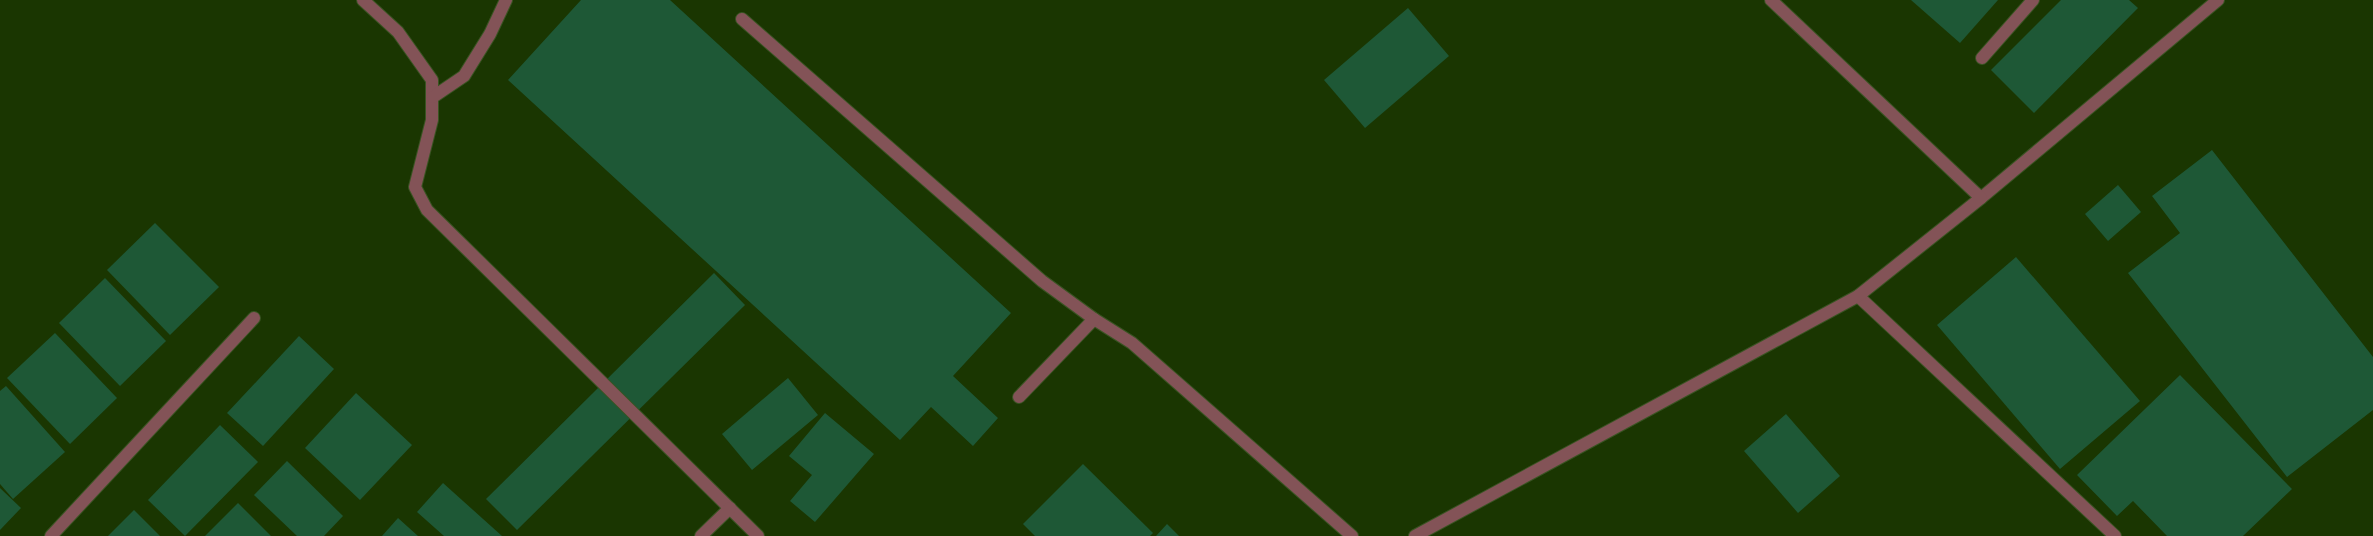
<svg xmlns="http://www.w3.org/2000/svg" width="2373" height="536" viewBox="0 0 2373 536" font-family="Roboto,sans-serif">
  <rect width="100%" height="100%" fill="#1a3601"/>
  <g fill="#1e5836">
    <polygon points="581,0 670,0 1011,313 953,376 998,418 973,446 931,407 900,440 508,80"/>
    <polygon points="1911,0 1998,0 1960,43"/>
    <polygon points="2061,0 2129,0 2138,8 2034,113 1991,70"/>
    <polygon points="1408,8 1449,56 1365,128 1324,80"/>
    <polygon points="2212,150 2373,357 2373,410 2287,477 2128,273 2180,233 2152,196"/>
    <polygon points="2118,185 2141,212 2108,241 2085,214"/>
    <polygon points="155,223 219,287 170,335 107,270"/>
    <polygon points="2016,257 2140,401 2060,469 1937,325"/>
    <polygon points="714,273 745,305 517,530 486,499"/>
    <polygon points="105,278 166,341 120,386 59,323"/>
    <polygon points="55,333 117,398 70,444 7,378"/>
    <polygon points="299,336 334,369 263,446 227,413"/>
    <polygon points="2180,375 2292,489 2243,536 2167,536 2133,501 2117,516 2077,475"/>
    <polygon points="788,378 818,415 752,470 722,434"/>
    <polygon points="6,386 65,452 13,499 0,484 0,391"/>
    <polygon points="356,393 412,445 360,500 305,448"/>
    <polygon points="825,413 874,454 815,522 790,501 812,475 789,456"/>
    <polygon points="1786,414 1840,476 1798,513 1744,451"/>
    <polygon points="220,425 258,462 185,536 148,500"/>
    <polygon points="287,461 343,516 324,536 297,536 254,495"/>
    <polygon points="1083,464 1153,533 1150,536 1035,536 1023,524"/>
    <polygon points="443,483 502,536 444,536 417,512"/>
    <polygon points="0,488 21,508 0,530"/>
    <polygon points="238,503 271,536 205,536"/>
    <polygon points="134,510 160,536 108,536"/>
    <polygon points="398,518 418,536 382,536"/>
    <polygon points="1167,524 1179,536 1156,536"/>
  </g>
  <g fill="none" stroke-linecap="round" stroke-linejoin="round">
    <defs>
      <g id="minor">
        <polyline points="363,0 398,32 432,80 432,120 415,187 427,210 758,536"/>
        <polyline points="742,19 1042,281 1094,319 1132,343 1352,536"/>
        <polyline points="1982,58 2033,0"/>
        <polyline points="433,97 464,76 490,34 506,0"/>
        <polyline points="1981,198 2218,0"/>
        <polyline points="1858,296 2115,536"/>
        <polyline points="1019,397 1094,319"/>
        <polyline points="51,536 254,318"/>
        <polyline points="701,536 730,508"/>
        <polyline points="1415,536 1858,296 1981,198 1771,0"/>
      </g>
    </defs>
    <use href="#minor" stroke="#395422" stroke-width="14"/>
    <use href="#minor" stroke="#835357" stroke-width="12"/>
  </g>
</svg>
